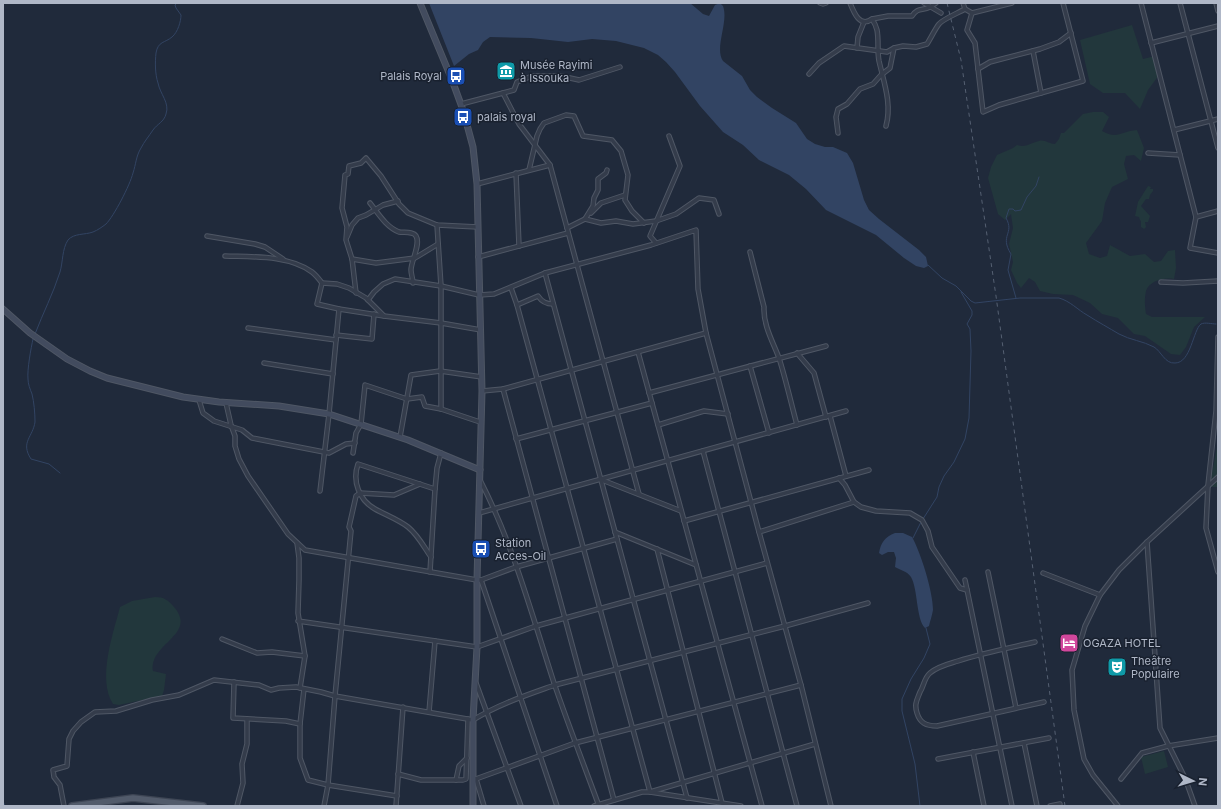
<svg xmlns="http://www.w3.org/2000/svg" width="1221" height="809" viewBox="0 0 1221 809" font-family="Inter,sans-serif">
  <rect width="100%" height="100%" fill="#202a3b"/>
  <g fill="#22373c">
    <polygon points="1132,25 1143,59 1155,56 1159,75 1148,90 1140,109 1125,93 1103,93 1090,84 1080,40"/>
    <path d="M1093,112h10l6,5 -7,14c15,9 20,0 35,-1l7,18 -3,13 -7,-6 -8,1 -2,8 4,15 -16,8 -7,16 -3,18 -16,22 3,11 11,4 7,-2 3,-11 20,11 15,-2 9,8 7,-1 7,-10 7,-1 1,18 -2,11c-10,-2 -25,2 -28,12 -2,8 -1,16 0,23l6,3h53l-11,10 -8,20 -6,8 -9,-1 -26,-18 -11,-2 -16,-16 -16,-4 -12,-11 -17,-8 -20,-1 -13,-3 -5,-9 -6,-4 -8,10 -4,-5 -6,-13 2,-8 -4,-18 4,-16 -2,-14 -6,6 -7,-6 -10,-36 3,-11 6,-12 16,-7 4,-3c9,3 13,-2 22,-4 5,-2 10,3 16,3l4,-5 2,-6h3l19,-19z"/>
    <polygon points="1148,186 1151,187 1150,189 1153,189 1153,191 1150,195 1149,199 1146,199 1141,206 1150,216 1148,222 1145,222 1146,227 1144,229 1141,227 1141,221 1140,220 1139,217 1135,216 1138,202"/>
    <polygon points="1217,447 1218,447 1218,487 1212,487 1211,478"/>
    <path d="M155,597c9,0 13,3 19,10 24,28 -25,36 -21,64l13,3 -2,16 -2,6 -43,9 -6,-1c-16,-25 0,-70 7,-97l12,-6z"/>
    <polygon points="1164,751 1168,767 1145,774 1141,757"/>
  </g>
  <g fill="#324463">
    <path d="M429,3h261l13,11 6,2 6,-11 5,-2 3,3c6,16 -9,42 0,55l19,15 8,14 7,7 15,11 24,15 11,16 8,5 10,3h8l14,6 6,10 11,37 5,10 10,9 40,31 7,7 2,9 -4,2 -8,-2 -12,-8 -28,-23 -50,-25 -20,-21 -17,-14 -30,-15 -16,-15 -20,-13 -23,-26 -25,-34 -9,-10 -8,-7 -14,-7 -28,-7 -24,-2 -24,3 -37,-4 -41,-1 -7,5 -5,8 -9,4 -15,12z"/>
    <path d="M895,533h8l9,4c9,16 21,55 21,73 -1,6 -3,11 -4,16l-4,2c-9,-9 -7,-39 -14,-51 -4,-6 -11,-7 -16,-10l1,-9 -2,-6h-6l-6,3 -3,-2c2,-11 6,-16 16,-20z"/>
  </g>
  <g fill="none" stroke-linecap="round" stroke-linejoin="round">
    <g stroke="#324463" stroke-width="1">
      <path d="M928,265l14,13 14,8 15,15 4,2 45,-5h39c11,3 19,12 28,17 11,7 22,13 32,19 11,6 24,7 35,13 7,4 11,17 21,16 16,0 18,-33 26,-39 4,-2 11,0 15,0"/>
      <path d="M1016,298l-8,-28 3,-16c-12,-19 4,-20 -5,-36l3,-9h4l2,2 6,-1 6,-13 9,-11 3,-9"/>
      <path d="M35,334c8,-21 18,-40 25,-62 3,-10 2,-23 8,-32 6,-7 17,-5 25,-8 5,-2 9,-5 13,-8 8,-8 24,-39 27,-51 3,-9 3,-17 8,-25 3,-6 8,-12 12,-18 4,-6 11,-8 13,-16 4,-11 -6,-20 -8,-31 -3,-9 -3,-21 -2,-30 2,-12 9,-10 16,-16 6,-5 9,-16 9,-22l-5,-7 -1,-3 2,-2"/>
      <path d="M33,339c-2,9 -6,31 -5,40 0,5 2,10 4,15 2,8 3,19 3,28 -2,15 -15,20 -4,37l18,5 11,9"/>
      <polyline points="923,519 937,497 939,487 944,476 954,462 965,439 969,418 971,351 970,329 967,324 972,315 972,311 961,292"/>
      <polyline points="913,538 921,522"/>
      <polyline points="3,801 5,806"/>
      <polyline points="920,806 915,764 902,711 902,699 911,679 924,658 930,644 926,628"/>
    </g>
    <defs>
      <g id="street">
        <polyline points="820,3 823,4 826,3"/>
        <path d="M850,3c4,10 10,25 22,16l16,-3h24c6,-9 10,-5 18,-9 2,-1 4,-3 6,-4"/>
        <polyline points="924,3 941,13"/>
        <polyline points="963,3 965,9 972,13 1012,3"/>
        <polyline points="1141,3 1196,217 1190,248 1218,253"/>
        <polyline points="1180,3 1218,148"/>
        <polyline points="1216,3 1218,11"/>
        <polyline points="972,13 967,30 975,43 983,112 999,105 1083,81 1063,3"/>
        <path d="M872,19c2,3 4,7 5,11 2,10 0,21 2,31 5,22 13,43 7,65"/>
        <polyline points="1151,43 1218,26"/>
        <polyline points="857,48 858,37 864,22"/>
        <polyline points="1033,51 1041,93"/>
        <polyline points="978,69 990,62 1040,49 1059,42 1071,33"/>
        <polyline points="809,74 819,63 844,46 887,52 894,48"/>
        <polyline points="503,93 514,90 517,82 532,76 561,76 579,80 620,67"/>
        <polyline points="461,104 503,93 519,124 550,165 639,494"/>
        <polyline points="1174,130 1218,119"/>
        <path d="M838,133l-2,-16 2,-8 9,-5 13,-15 13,-5 8,-9 9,-7 4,-20 9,-2 13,1 11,-3c4,-6 8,-15 12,-20 4,-5 19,-11 26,-15"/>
        <polyline points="1148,153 1180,155"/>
        <polyline points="529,170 537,136 540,129 544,123 566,115 574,116 583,136 612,140 621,151 628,175 625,200 632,211 644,223"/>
        <polyline points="516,173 519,246"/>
        <polyline points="477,184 550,165"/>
        <path d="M370,203c8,10 16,24 29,29 5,1 14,-1 17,4 5,8 -5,25 -5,34 0,4 2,9 2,13"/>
        <polyline points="591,213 601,203 625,195"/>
        <polyline points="1196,217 1218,211"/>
        <polyline points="585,219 593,206 594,198 598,190 598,179 606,173 607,170"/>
        <polyline points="437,225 441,286 441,409"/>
        <polyline points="567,228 585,219 601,223 616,221 633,224 656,221 676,214 699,198 714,200 719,214"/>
        <polyline points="207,236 255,244 265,247 283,259"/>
        <polyline points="347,237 352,225 358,218 366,215 383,205 398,201"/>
        <polyline points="656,243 650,236 680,166 669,136"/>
        <path d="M750,252l14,55c-1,18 9,35 15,51 7,22 12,45 18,67"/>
        <path d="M225,256c27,1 64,-1 87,16 4,3 7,7 10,11l-5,21 22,5 45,7"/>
        <polyline points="478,257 568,233"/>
        <polyline points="352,259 376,263 415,258 438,244"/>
        <polyline points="545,273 687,798"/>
        <polyline points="1161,282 1183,283 1218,281"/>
        <polyline points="322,283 337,284 349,288 366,298 384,316 441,323 481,330"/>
        <polyline points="511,288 517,305 650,792 741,806"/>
        <polyline points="356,293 352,259 346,240 347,227 342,208 345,175 348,174 349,166 361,163 366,158 381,176 399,204 408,213 437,225 478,227"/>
        <polyline points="368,300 374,292 383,284 395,279 441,286 479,295 494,294 545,273 651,245 696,230 698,289 706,333 759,532 801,685 831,806"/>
        <path d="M517,305l21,-9c4,6 8,8 15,8"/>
        <polyline points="248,328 336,340"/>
        <polyline points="336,335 372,339 374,314"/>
        <polyline points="1218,337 1216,411 1208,485 1206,528 1218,572"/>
        <polyline points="638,352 762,806"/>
        <polyline points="797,353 814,373 826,417"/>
        <polyline points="264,363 333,374"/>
        <polyline points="750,366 769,433"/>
        <polyline points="503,389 614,800"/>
        <polyline points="482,391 503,389 706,333"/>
        <polyline points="649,393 826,346"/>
        <polyline points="199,400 203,413 214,421 242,430 252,438 329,453 346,444 355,443"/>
        <polyline points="226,403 231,425 235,436 235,446 239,459 248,476 288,534 305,550 477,580 481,580 516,567 617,539"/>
        <polyline points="830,416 846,476"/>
        <polyline points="658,425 704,411 728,414"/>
        <polyline points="400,437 411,375 440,371 482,377"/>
        <polyline points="516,439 652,403"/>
        <polyline points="703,451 797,806"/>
        <polyline points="353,453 356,433 361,424 365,385 407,399 422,397 425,406 441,409 480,422"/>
        <polyline points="839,478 845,485 854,502 861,507 876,511 910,513 922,520 928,531 932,547 960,588 967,590"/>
        <path d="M480,480c33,64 52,135 74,203 14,41 30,82 45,123"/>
        <polyline points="602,480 681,511"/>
        <polyline points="320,491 329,414 339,309"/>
        <polyline points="479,513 846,411"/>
        <polyline points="684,521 869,470"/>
        <polyline points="615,532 696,565"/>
        <polyline points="759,532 854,502"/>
        <polyline points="1147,542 1160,728 1185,778 1195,806"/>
        <polyline points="297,543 299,558 299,580 298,613 305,656 300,688"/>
        <polyline points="657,549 722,803"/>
        <path d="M431,557c-7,-10 -13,-22 -23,-30 -9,-7 -22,-12 -33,-18 -16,-9 -23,-28 -17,-45l77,25"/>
        <polyline points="430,572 435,489 437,468 441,453"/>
        <polyline points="988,572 1016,708"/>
        <polyline points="1043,573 1100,595"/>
        <polyline points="481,580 557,806"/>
        <polyline points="965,580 1012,806"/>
        <polyline points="298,621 477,647 536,626 767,563"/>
        <polyline points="222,639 257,653 272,652 305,656"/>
        <path d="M1035,642c-26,6 -52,11 -77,19 -10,3 -20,5 -28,12 -6,5 -6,13 -10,19 -3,8 -6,12 -3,21 3,10 9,13 20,13l107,-24"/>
        <polyline points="234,682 233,718 286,721 300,724"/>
        <polyline points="476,683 521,806"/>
        <polyline points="304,689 300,724 300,758 308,780 328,785 397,796"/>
        <polyline points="429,712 435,641"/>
        <polyline points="1024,743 1037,806"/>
        <polyline points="973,752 984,806"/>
        <polyline points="938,759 1049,738"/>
        <polyline points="398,774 421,780 463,780 466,779 468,719"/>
        <polyline points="476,779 484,806"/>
        <polyline points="1121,779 1142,753 1168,746 1218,738"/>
        <polyline points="456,780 459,766 467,758"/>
        <polyline points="473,780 575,743 801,685"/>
        <path d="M64,806l-4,-21 -6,-8 -1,-7 14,-4 2,-27 4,-8 8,-9 14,-10 21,-1 36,-11 27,-5 35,-15 45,5 12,5 8,-2 17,-1 25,5 14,4 138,24c26,-16 54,-25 82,-35l230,-59 83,-23"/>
        <polyline points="237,806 243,783 242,764 247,744 247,719"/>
        <polyline points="324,806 328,785 335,696 351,531 349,527 356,496 360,493 394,495 420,484"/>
        <polyline points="396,806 403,707"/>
        <polyline points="594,806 642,792 650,792 815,744"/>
        <polyline points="1050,806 1060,804"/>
        <polyline points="1118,806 1093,775 1084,759 1074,710 1072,670 1085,626 1100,595 1119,570 1147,542 1218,477"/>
      </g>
      <g id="secondary">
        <polyline points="420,3 452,80 463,110 473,147 477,184 482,391 477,580 477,647 473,720 473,806"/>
        <polyline points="3,309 30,333 67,359 90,371 107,378 183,397 219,402 279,406 329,414 408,440 480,470"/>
      </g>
      <polyline id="primary" points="72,806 133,798 203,806"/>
    </defs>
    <use href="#street" stroke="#4f5765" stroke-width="5.5"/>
    <use href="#secondary" stroke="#4f5765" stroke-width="7"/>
    <use href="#primary" stroke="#3d4554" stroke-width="8"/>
    <use href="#street" stroke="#343c4b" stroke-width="3.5"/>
    <use href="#secondary" stroke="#424b5e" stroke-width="5"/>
    <use href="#primary" stroke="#525b6b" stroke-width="5.5"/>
    <polyline stroke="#556072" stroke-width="1" stroke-dasharray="4 4" stroke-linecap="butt" points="947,3 961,60 996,296 1065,806"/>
  </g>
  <defs>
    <symbol id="museum-square" viewBox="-11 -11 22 22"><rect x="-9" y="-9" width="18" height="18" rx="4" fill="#0f9aa8" stroke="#19212f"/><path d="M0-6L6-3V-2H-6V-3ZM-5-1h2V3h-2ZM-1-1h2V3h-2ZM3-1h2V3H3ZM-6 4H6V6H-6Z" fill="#fff"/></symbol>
    <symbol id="bus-square" viewBox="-11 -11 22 22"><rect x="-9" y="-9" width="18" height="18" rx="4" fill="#1a4fb4" stroke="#19212f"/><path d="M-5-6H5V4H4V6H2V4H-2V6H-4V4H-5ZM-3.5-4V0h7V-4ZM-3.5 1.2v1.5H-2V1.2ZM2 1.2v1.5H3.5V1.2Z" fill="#fff"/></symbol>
    <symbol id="hotel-square" viewBox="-11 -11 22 22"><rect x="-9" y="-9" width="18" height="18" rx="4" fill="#d1479c" stroke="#19212f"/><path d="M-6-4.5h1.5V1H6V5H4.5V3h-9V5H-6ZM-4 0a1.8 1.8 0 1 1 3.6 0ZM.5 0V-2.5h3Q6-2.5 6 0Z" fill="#fff"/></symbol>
    <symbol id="theatre-square" viewBox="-11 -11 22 22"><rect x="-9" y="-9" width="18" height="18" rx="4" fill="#0f9aa8" stroke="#19212f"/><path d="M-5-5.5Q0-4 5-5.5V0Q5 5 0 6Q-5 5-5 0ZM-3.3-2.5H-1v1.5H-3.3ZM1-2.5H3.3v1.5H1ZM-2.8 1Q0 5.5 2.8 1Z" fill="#fff"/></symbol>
  </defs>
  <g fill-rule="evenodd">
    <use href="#museum-square" x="495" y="60" width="22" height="22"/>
    <use href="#bus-square" x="445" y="65" width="22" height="22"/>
    <use href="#bus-square" x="452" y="106" width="22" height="22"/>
    <use href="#bus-square" x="470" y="538" width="22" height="22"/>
    <use href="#hotel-square" x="1058" y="632" width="22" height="22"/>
    <use href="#theatre-square" x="1106" y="656" width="22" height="22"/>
  </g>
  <g text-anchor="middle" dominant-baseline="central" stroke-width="3" stroke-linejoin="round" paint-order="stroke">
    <g font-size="11" fill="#afb7c7" stroke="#19212f" text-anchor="start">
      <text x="520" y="65">Musée Rayimi<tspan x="520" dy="13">à Issouka</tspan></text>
      <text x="442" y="76" text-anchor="end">Palais Royal</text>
      <text x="477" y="117">palais royal</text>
      <text x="495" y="543">Station<tspan x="495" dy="13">Acces-Oil</tspan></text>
      <text x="1083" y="643">OGAZA HOTEL</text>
      <text x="1131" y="661">Theâtre<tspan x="1131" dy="13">Populaire</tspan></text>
    </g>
  </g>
  <rect width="1221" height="809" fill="none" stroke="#afb7c7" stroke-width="8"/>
  <g transform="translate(1193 781) rotate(95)" stroke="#19212f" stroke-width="3" paint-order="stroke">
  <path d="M0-3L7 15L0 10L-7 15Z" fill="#afb7c7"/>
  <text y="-6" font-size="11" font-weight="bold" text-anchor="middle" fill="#afb7c7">N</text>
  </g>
</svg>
